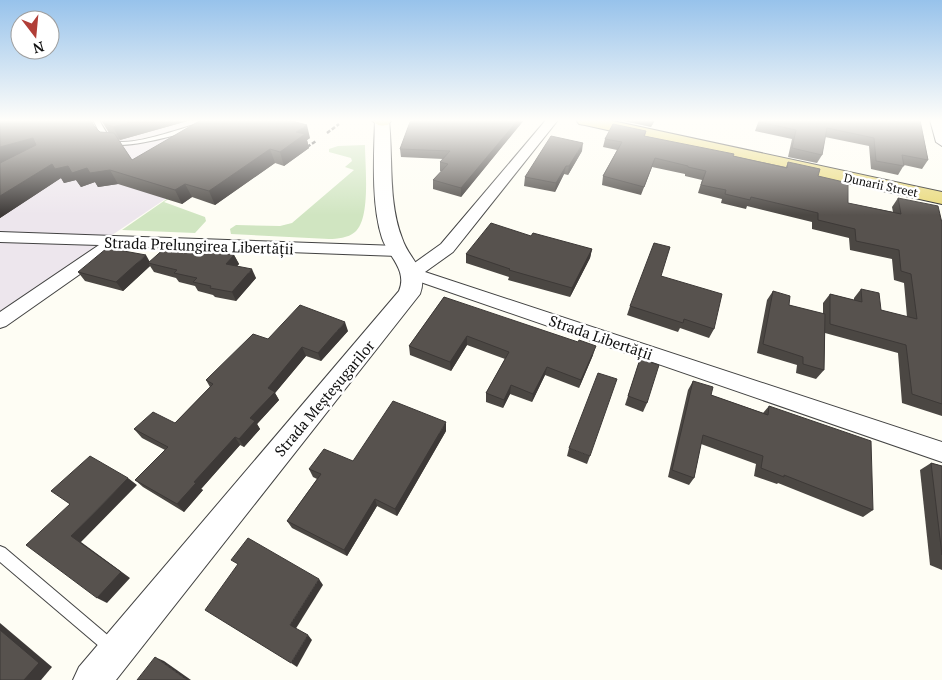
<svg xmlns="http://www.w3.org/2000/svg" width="942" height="680" viewBox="0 0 942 680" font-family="'PT Serif',serif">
  <rect width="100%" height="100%" fill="#fefdf4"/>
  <polygon fill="#ede6ed" points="0,120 282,120 0,311"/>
  <g fill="#d0e5c1">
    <polygon points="271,127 277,129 164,202 205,217 206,221 195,233 122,230"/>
    <path d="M365,145c0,20 6,74 -10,87 -7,6 -18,7 -26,7l-98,-5 -1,-5 6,-4 44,1 12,-3 62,-53 -9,-3 7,-6 -1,-3 -22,-6v-3l9,-3z"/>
  </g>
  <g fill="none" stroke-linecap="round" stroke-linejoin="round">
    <defs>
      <g id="service">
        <path d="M93,120h6c4,6 9,18 16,21 17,6 77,-16 95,-21h9c-14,9 -98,32 -111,23 -7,-5 -11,-16 -15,-23z"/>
        <polygon points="0,546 5,548 117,643 120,648 117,653 112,656 107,653 0,562"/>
      </g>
      <g id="minor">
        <polygon points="546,120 558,120 453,252 425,272 942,442 942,462 406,277 404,273 406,269 441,244"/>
        <polygon points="930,120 942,120 942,146 936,142"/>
        <polygon points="0,232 398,246 404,247 406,251 404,255 398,256 120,246 6,326 0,328 0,312 99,245 0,242"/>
      </g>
      <path id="tertiary" d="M375,120h14c4,39 -1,82 13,118 7,22 27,31 18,56l-304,386h-43l6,-13 320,-376c9,-21 -11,-35 -17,-53 -11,-34 -8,-82 -7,-118z"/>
      <g id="primary">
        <path d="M372,120h18l1,1 -3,4c-7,1 -11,1 -16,-5z"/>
        <polygon points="576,120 608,120 942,192 942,204 585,125 579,124"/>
      </g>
    </defs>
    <use href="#service" stroke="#434343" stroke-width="2"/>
    <use href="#minor" stroke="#434343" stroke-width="2"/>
    <use href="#tertiary" stroke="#434343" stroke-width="2"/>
    <use href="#primary" stroke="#212121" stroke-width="2"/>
    <g stroke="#323232" stroke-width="2.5" stroke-dasharray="4 2" stroke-linecap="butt">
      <polyline points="327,133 339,124"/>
      <polyline points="307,147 316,141"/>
    </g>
    <use href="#service" fill="#fff" fill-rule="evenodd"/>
    <use href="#minor" fill="#fff" fill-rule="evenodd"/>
    <use href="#tertiary" fill="#fff" fill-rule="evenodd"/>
    <use href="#primary" fill="#e9d979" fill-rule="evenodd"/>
  </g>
  <g fill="#4b4743">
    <polygon points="0,120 96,128 100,132 109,133 101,120 191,120 120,140 118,139 132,160 310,138 307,140 309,148 284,166 275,163 215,205 192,197 182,204 118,184 98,187 95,182 81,187 76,180 64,183 61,178 0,218"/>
    <polygon points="524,120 461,197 433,189 433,180 442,171 440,171 440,162 443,159 401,157 400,149"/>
    <polygon points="619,120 655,120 651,127"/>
    <polygon points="759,120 920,120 928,160 922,169 904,165 898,175 871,169 869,146 825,137 822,155 817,163 788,157 792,139 755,131"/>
    <polygon points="646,131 645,136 733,156 786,167 788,162 818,176 848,203 893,212 892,207 898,198 942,223 942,416 902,403 898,353 825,333 824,370 816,379 796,373 797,365 757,353 767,300 773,291 789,305 823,314 823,303 830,294 854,300 854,298 861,289 881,310 907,317 904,283 894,280 892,259 850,250 849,238 812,229 812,222 747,206 746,209 721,203 722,199 698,193 702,180 685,176 685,174 652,167 641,195 602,185 603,176 617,150 603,147 605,139"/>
    <polygon points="582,151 568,175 564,174 555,192 524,186 525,177"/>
    <polygon points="531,236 592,249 590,258 570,297 508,280 509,277 466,263 466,254"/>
    <polygon points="194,254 234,255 239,264 237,266 256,278 236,301 215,297 213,295 198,291 195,286 179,282 176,278 154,272 150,266 123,291 85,281 78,272 150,262"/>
    <polygon points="661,276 714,329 709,338 680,328 678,332 627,315 630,306"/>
    <polygon points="444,297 593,355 579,388 545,375 532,402 510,394 503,408 486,402 486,393 505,359 467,345 451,371 410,355 409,346"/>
    <polygon points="348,331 321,361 306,356 275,393 279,400 257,424 260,429 244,447 240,445 201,489 203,490 184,512 143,487 135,480 165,450 142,438 134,429 175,423 210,387 206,380 268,339"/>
    <polygon points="640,359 647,403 643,412 625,405"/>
    <polygon points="693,381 711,395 763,413 769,406 873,510 863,517 778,483 777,484 754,476 756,464 701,444 694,478 689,485 668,477 688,390"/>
    <polygon points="446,431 397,516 377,506 347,556 292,528 287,521 317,479 313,477 309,469 353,461"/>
    <polygon points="569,448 590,456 587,464 567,456"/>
    <polygon points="931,463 942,466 942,570 930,565 920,470"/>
  </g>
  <g fill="#3d3937">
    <polygon points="138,120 191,120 120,140 113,127"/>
    <polygon points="518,120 524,120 461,197 461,188"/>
    <polygon points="653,120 655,120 651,127"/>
    <polygon points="307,125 310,138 307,140 309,148 284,166 280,152 296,132"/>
    <polygon points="33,138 42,152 0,163 0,147"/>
    <polygon points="583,143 582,151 568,175 569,166"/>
    <polygon points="270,149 275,163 215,205 209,191"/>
    <polygon points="52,164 87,168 110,170 118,184 98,187 95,182 81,187 76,180 64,183 61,178 0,218 0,196"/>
    <polygon points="566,166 564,174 555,192 556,183"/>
    <polygon points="185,184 192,197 182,204 175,190"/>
    <polygon points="592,249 590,258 570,297 572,288"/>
    <polygon points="146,255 151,264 148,263 150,266 123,291 116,282"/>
    <polygon points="234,255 239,264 231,273 226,264"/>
    <polygon points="252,269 256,278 236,301 232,292"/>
    <polygon points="345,322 348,331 321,361 318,353"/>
    <polygon points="467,336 467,345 451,371 450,362"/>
    <polygon points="596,346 593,355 579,388 581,380"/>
    <polygon points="302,347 306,356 275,393 279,400 257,424 260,429 244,447 239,439 250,418 268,388"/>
    <polygon points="547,367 545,375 532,402 533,394"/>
    <polygon points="511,385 510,394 503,408 504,400"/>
    <polygon points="446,422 446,431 397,516 395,509"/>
    <polygon points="235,437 240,445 201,489 203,490 184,512 177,504 194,482"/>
    <polygon points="128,478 137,485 81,542 130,578 107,603 97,598 71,536"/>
    <polygon points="375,499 377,506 347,556 344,550"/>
    <polygon points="319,579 323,585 295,630 290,625"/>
    <polygon points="0,623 52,667 41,680 24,680 0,630"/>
    <polygon points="308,635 312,640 297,667 291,663"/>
    <polygon points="155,657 164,661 191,680 187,680"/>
  </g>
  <g fill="#57524e" stroke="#3d3937">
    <polygon points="0,120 91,120 94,126 100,132 114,133 132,160 201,120 288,120 307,125 296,132 305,134 280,152 270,149 209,191 185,184 175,190 110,170 90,173 87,168 72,173 68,166 55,169 52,164 0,196 0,163 36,145 33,138 0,147"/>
    <polygon points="102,120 138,120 113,127 104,123"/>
    <polygon points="412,120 518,120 461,188 433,180 448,164 440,162 450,151 400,149 410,122"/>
    <polygon points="760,120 920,120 928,160 902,155 904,166 876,161 874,138 827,128 822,155 792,148 796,130 759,122"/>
    <polygon points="613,124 646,131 644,136 734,154 733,156 787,168 788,162 820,169 818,176 848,183 848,203 901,214 898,198 938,206 942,223 942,404 912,394 906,345 830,324 830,294 862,302 861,289 879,293 881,310 917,319 911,274 901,271 899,250 856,241 855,229 818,220 818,213 751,197 750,200 725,194 726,190 701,185 706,171 688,167 688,166 655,158 644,187 603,176 622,142 605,139"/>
    <polygon points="551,136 583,143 569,166 566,166 556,183 525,177"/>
    <polygon points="491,223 531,236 533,233 592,249 572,288 509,270 510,269 466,254"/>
    <polygon points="654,243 670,247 661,276 722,294 714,329 684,319 683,323 630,306"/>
    <polygon points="166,247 194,254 200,248 234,255 226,264 252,269 232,292 210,288 211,286 193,282 197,278 174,273 177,270 148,263"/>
    <polygon points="107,248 146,255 116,282 78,272"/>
    <polygon points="773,291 790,296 789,305 825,314 824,370 803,364 803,357 763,344"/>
    <polygon points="444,297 578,342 579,340 596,346 581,380 547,367 533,394 511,385 504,400 486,393 509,352 467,336 450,362 409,346"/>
    <polygon points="300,305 345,322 318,353 302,347 268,388 275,392 250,418 255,421 239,439 235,437 194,482 196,483 177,504 135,480 168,447 134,429 153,412 175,423 213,384 206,380 253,334 268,339"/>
    <polygon points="640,359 659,365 647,403 628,396"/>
    <polygon points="598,373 617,379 590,456 569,448"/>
    <polygon points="693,381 713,387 711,395 768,415 769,406 871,441 873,510 784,475 784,477 761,468 763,456 703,435 694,478 672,470"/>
    <polygon points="393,401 446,422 395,509 375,499 344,550 287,521 321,474 309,469 324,449 353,461"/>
    <polygon points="90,456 128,478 71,536 121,572 97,598 26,545 70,504 51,491"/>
    <polygon points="931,463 942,466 942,555"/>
    <polygon points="248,538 319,579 290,625 308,635 291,663 205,610 238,564 231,560"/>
    <polygon points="0,630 39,663 24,680 0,680"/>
    <polygon points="155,657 187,680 137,680"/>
  </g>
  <linearGradient id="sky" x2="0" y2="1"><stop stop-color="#97c2eb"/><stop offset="0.56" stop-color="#fffefa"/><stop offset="1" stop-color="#fffefa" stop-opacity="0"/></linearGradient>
  <rect width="942" height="215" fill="url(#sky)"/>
  <g text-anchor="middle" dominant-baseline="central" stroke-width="5" stroke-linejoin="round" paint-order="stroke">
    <g font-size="12" fill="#101010" stroke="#fff">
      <text transform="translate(881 185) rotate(12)">Dunarii Street</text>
    </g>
    <g font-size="15" fill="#101010" stroke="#fff">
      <text transform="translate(199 245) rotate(2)">Strada Prelungirea Libertății</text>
      <text transform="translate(601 337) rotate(19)">Strada Libertății</text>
      <text transform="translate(324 398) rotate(-50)">Strada Meșteșugarilor</text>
    </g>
  </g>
  <g transform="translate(35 35) rotate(164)"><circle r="24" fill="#ffffff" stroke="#9f9f9f"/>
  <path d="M0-4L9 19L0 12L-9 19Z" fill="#b13e38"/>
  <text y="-8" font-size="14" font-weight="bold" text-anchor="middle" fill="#101010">N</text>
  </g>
</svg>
